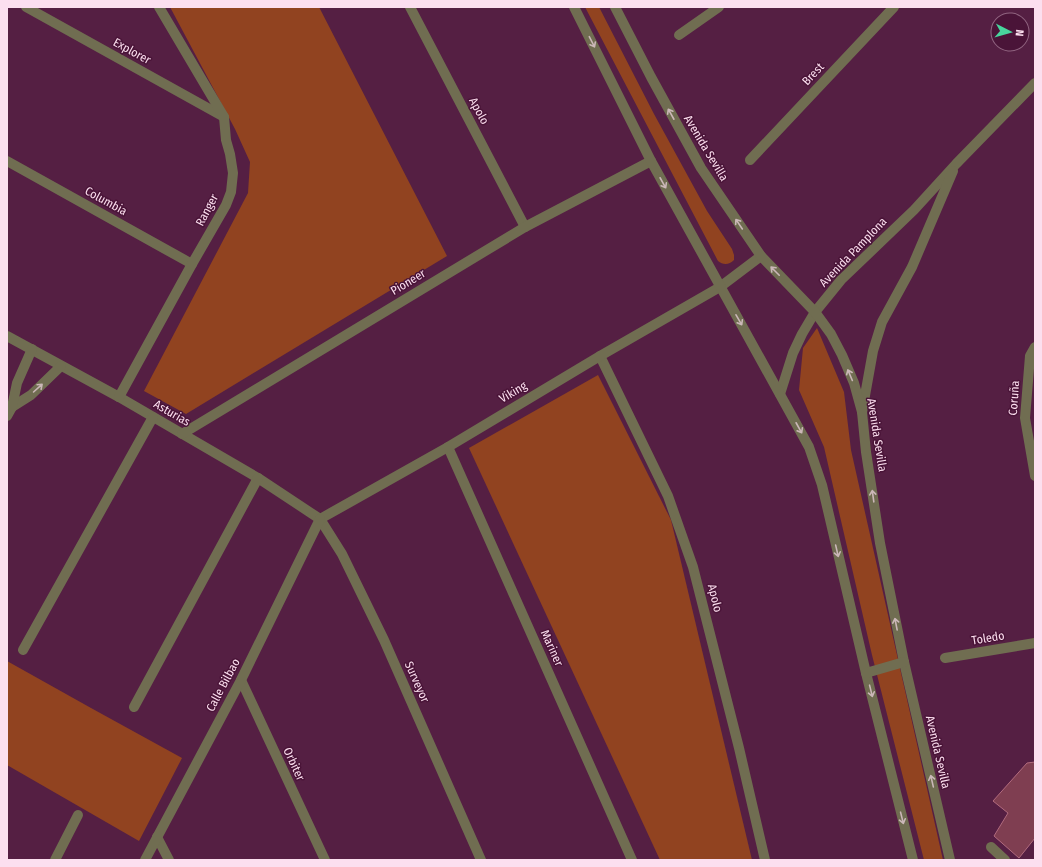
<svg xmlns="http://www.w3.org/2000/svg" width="1042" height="867" viewBox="0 0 1042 867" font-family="'Fira Sans Condensed',sans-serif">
  <rect width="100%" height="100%" fill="#551f43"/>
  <g fill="#914320">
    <polygon points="170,7 319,7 447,256 186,414 144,391 248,193 250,162 235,129"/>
    <path d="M585,7h14l55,107 53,97 25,38 2,6v5c-5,5 -11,5 -16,1z"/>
    <polygon points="817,328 844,392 851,450 943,860 924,860 872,655 824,447 799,390 803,348"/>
    <polygon points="598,375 671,520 752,860 660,860 469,448"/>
    <polygon points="7,661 91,708 182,758 139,841 7,765"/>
  </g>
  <polygon fill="#7f3e51" stroke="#b16b7e" points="1035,762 1035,838 1019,858 994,836 1008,813 993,801 1027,763"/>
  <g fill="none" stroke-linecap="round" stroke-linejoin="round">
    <polyline stroke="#706d51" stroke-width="10" points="991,847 1005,860"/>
    <g stroke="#706d51" stroke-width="10">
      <polyline points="26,7 224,117"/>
      <polyline points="410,7 525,227"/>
      <polyline points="679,35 719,7"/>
      <polyline points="750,160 894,7"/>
      <polyline points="7,161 192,264"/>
      <polyline points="7,336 119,397 258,478 320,519 342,554 384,640 481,860"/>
      <polyline points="1035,347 1030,356 1025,418 1035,476"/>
      <polyline points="600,356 668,496 693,567 739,748 765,860"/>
      <polyline points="780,394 793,353 802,334 815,312 841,280 914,210 956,164 1035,83"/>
      <polyline points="119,397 192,264 226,205 231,192 233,173 230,154 226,140 224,117 159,7"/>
      <polyline points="12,407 31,395 61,366"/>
      <polyline points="862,412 873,351 882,322 912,267 953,171"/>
      <polyline points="7,416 12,407 17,383 32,349"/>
      <polyline points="182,434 525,227 651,161"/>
      <polyline points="448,447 632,860"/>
      <polyline points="320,519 448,447 600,356 720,287 761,256"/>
      <polyline points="23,650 153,417"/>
      <polyline points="945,658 1035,643"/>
      <polyline points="241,680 325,860"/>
      <polyline points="134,707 258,478"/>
      <polyline points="157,837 169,860"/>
      <polyline points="55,860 78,815"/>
      <polyline points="145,860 241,680 320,519"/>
    </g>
    <g stroke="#706d51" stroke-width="10">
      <polyline points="574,7 651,161 809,447 822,485 866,673 913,860"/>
      <polyline points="615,7 651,77 701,168 761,256 815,312 831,334 842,355 854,383 862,412 866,452 880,543 904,662 950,860"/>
      <polyline points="866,673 904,662"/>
    </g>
  </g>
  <defs><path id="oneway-shaft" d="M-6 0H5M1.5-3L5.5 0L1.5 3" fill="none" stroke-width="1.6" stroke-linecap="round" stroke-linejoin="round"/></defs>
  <g stroke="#cbb7b8">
    <use href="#oneway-shaft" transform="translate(592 42) rotate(63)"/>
    <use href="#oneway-shaft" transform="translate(671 114) rotate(-119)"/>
    <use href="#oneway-shaft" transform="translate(663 183) rotate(61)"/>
    <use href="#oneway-shaft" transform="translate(739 224) rotate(-124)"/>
    <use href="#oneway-shaft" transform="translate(775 271) rotate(-135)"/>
    <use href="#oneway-shaft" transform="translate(739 320) rotate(60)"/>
    <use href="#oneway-shaft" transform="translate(850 375) rotate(-113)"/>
    <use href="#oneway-shaft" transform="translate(38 388) rotate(-42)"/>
    <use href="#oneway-shaft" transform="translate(799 428) rotate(61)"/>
    <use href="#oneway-shaft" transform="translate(873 496) rotate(-98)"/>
    <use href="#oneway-shaft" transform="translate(837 551) rotate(77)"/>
    <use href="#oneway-shaft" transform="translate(896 624) rotate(-101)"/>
    <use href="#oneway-shaft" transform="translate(871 691) rotate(76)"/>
    <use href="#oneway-shaft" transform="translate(932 781) rotate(-103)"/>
    <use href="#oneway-shaft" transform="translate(902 818) rotate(76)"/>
  </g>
  <g text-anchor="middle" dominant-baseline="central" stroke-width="3" stroke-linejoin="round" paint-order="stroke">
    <g font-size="12" fill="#fcdfef" stroke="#4a1438">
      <text transform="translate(132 51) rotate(29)">Explorer</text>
      <text transform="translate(813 74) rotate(-47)">Brest</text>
      <text transform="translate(479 111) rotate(62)">Apolo</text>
      <text transform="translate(706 148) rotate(59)">Avenida Sevilla</text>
      <text transform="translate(106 201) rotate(29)">Columbia</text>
      <text transform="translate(207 210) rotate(-62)">Ranger</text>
      <text transform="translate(853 252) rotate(-46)">Avenida Pamplona</text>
      <text transform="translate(408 282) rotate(-31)">Pioneer</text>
      <text transform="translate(513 392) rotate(-31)">Viking</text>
      <text transform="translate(1014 398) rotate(-86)">Coruña</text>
      <text transform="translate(172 413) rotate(30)">Asturias</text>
      <text transform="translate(877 435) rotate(81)">Avenida Sevilla</text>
      <text transform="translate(715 598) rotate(76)">Apolo</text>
      <text transform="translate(988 638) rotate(-9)">Toledo</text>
      <text transform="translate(552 648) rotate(66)">Mariner</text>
      <text transform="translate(417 682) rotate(66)">Surveyor</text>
      <text transform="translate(223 685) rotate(-62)">Calle Bilbao</text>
      <text transform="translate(938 752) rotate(77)">Avenida Sevilla</text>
      <text transform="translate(294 764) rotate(65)">Orbiter</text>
    </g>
  </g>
  <rect width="1042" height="867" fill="none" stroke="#fcdfef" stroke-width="16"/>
  <g transform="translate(1010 32) rotate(96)"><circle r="19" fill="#4a1438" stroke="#916581"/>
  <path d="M0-3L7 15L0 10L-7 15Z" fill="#49d49d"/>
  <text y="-6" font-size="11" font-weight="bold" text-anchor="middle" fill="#fcdfef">N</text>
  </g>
</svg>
